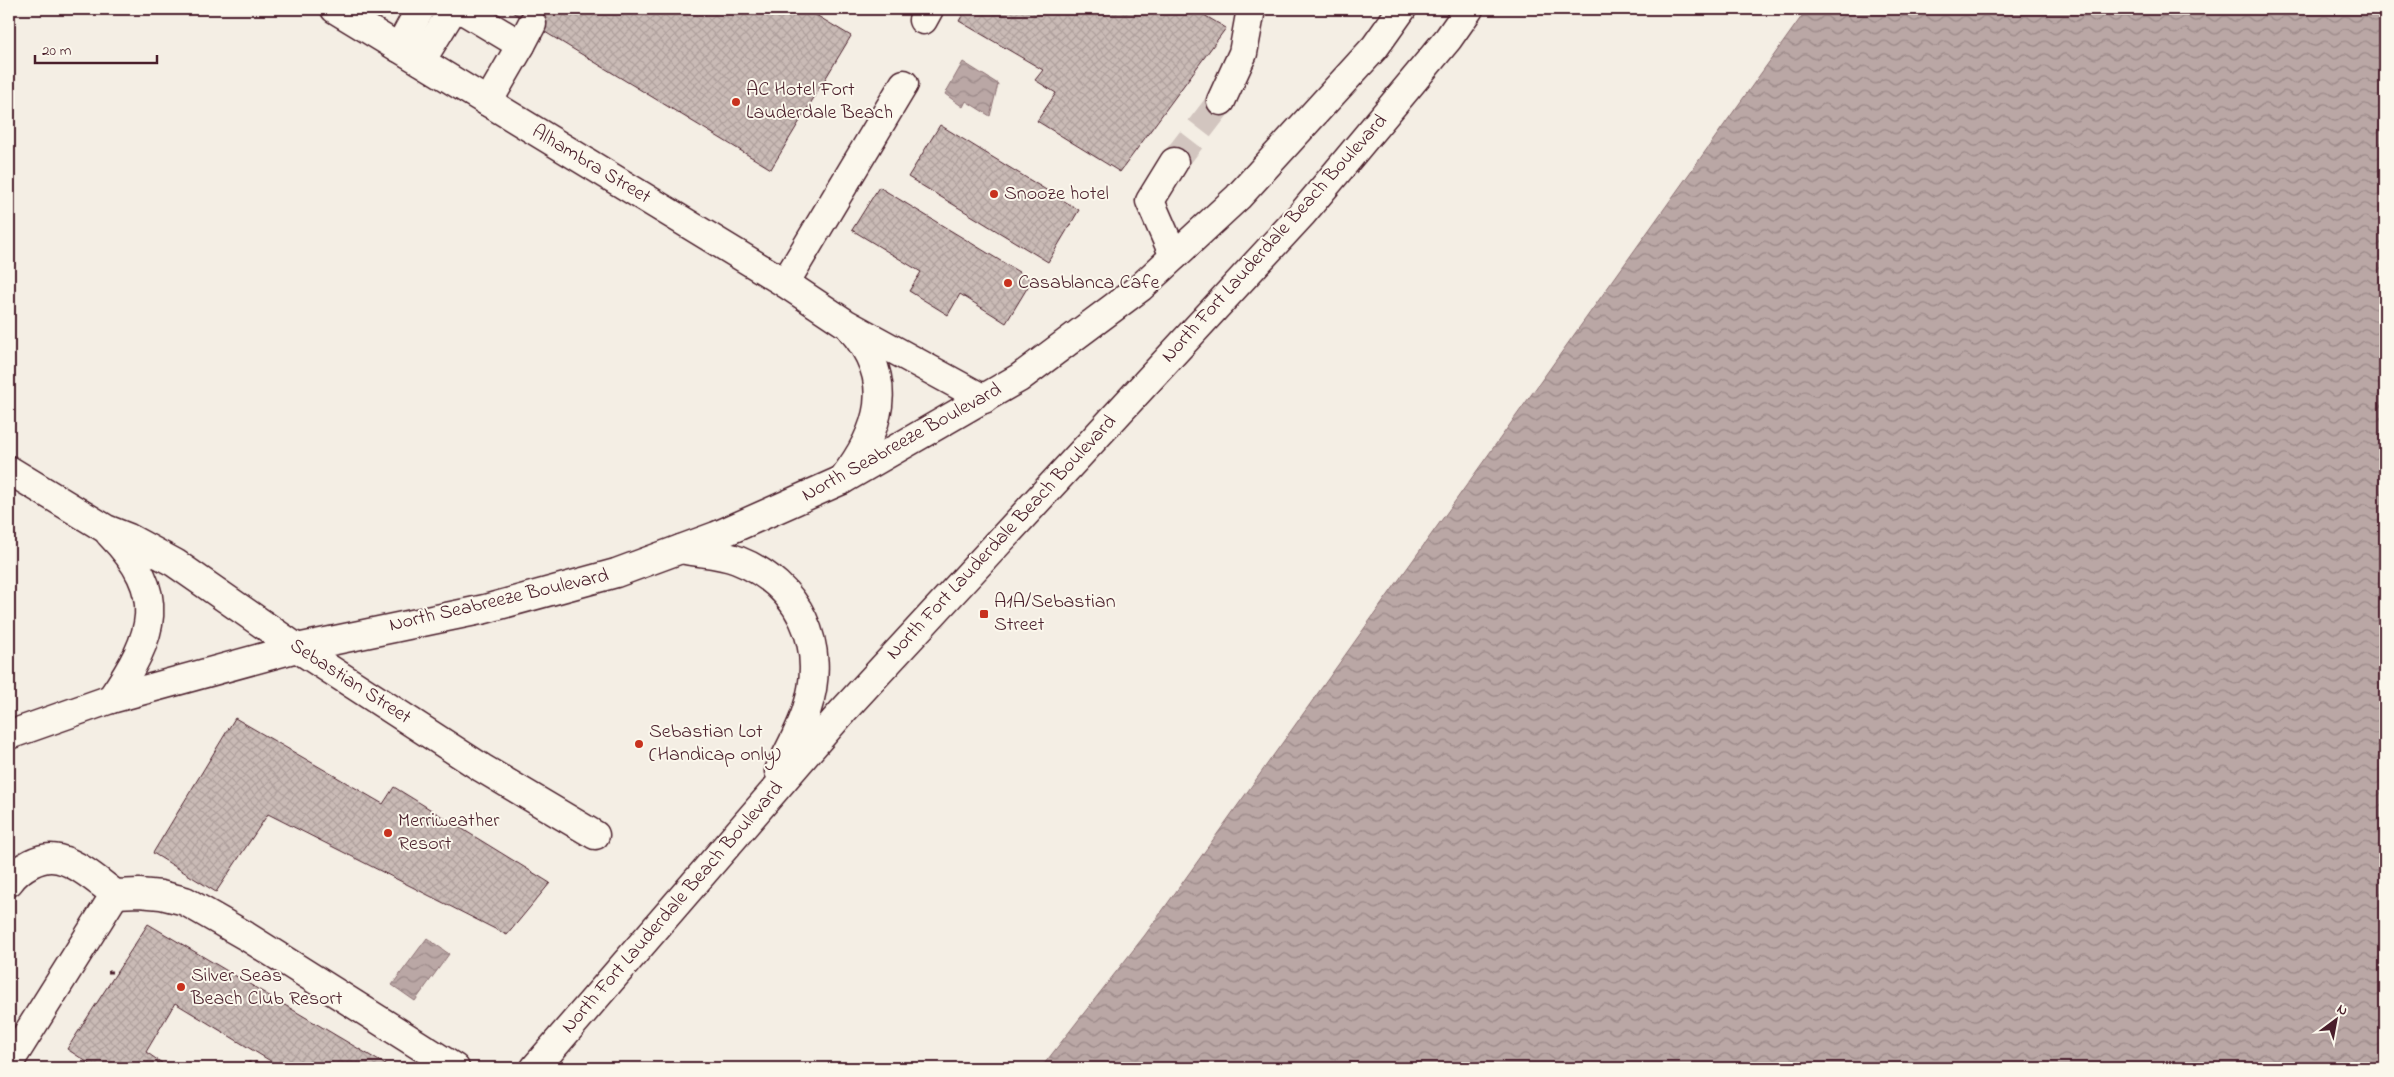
<svg xmlns="http://www.w3.org/2000/svg" width="2394" height="1077" viewBox="0 0 2394 1077" font-family="'Indie Flower',sans-serif">
  <defs>
    <pattern id="water-waves" width="16" height="10" patternUnits="userSpaceOnUse" patternTransform="scale(1.25)"><rect width="16" height="10" fill="#baa7a5"/><path d="M0 5q4-4 8 0t8 0" fill="none" stroke="#998787"/></pattern>
    <pattern id="building-cross-hatch" width="8" height="8" patternUnits="userSpaceOnUse" patternTransform="scale(1.25)"><rect width="8" height="8" fill="#cabbb6"/><path d="M0 0l8 8M0 8l8-8" fill="none" stroke="#afa09d"/></pattern>
  </defs>
  <rect width="100%" height="100%" fill="#f4eee4"/>
  <filter id="ink" filterUnits="userSpaceOnUse"><feTurbulence type="fractalNoise" baseFrequency=".02" numOctaves="2"/><feDisplacementMap in="SourceGraphic" scale="10" xChannelSelector="R" yChannelSelector="G"/><feConvolveMatrix kernelMatrix="1 2 1 2 8 2 1 2 1" color-interpolation-filters="sRGB"/></filter>
  <g filter="url(#ink)">
    <g fill="url(#water-waves)" stroke="#8d7174">
      <polygon points="1807,9 2385,9 2385,1068 1041,1068 1145,935"/>
      <polygon points="963,62 998,84 990,116 966,101 963,107 945,94"/>
      <polygon points="427,938 449,954 415,1001 392,985"/>
    </g>
    <g fill="url(#building-cross-hatch)" stroke="#4a1f2b">
      <polygon points="507,9 806,9 851,36 771,169"/>
      <polygon points="966,9 1194,9 1226,28 1120,172 1037,121 1056,93 1035,80 1043,70 959,21"/>
      <polygon points="940,125 1079,210 1048,262 908,177"/>
      <polygon points="879,187 1032,280 1006,323 960,294 948,315 909,291 921,272 852,230"/>
      <polygon points="235,718 383,804 394,787 550,883 507,935 268,814 216,892 153,853"/>
      <polygon points="148,924 391,1068 282,1068 175,1003 146,1052 162,1063 159,1068 96,1068 67,1049"/>
    </g>
    <g fill="none" stroke-linecap="round" stroke-linejoin="round">
      <polyline stroke="#d2c5bf" stroke-width="28" stroke-dasharray="28 14" stroke-linecap="butt" points="1174,162 1221,101"/>
      <defs>
        <g id="minor">
          <polyline points="335,9 785,283 845,323 984,399"/>
          <polyline points="461,9 521,45 488,102"/>
          <polyline points="923,20 929,9"/>
          <polyline points="521,45 532,24"/>
          <polyline points="399,48 420,9"/>
          <polyline points="421,61 453,9"/>
          <polyline points="1221,101 1243,53 1251,9"/>
          <polyline points="1174,256 1150,201 1174,162"/>
          <polyline points="785,283 904,84"/>
          <polyline points="9,470 106,529 129,538 175,563 297,648 482,768 595,835"/>
          <path d="M842,480c38,-49 55,-99 9,-151"/>
          <path d="M110,534c59,60 45,101 1,165"/>
          <path d="M9,882c10,-14 32,-28 50,-23 20,5 40,23 56,35l-106,169"/>
          <polyline points="115,894 139,893 161,895 185,901 246,936 455,1068"/>
        </g>
        <g id="major">
          <path d="M681,549c18,4 39,4 56,11 62,24 91,85 70,149 -6,21 -19,42 -28,62"/>
          <polyline points="9,735 111,699 297,648 485,609 616,573 716,536 842,480 1019,378 1141,287 1238,197 1375,47 1402,9"/>
          <polyline points="535,1068 843,711 1302,214 1448,39 1469,9"/>
        </g>
      </defs>
      <use href="#minor" stroke="#4a1f2b" stroke-width="31"/>
      <use href="#major" stroke="#4a1f2b" stroke-width="31"/>
      <g stroke="#4a1f2b" stroke-width="3" stroke-dasharray="4 4" stroke-linecap="butt">
        <polyline points="108,972 117,972"/>
        <polyline points="240,1068 252,1062 274,1068"/>
      </g>
      <use href="#minor" stroke="#fbf7ec" stroke-width="28"/>
      <use href="#major" stroke="#fbf7ec" stroke-width="28"/>
    </g>
  </g>
  <g fill="#c8321e" stroke="#fbf7ec" stroke-width="2">
    <circle cx="736" cy="102" r="5"/>
    <circle cx="994" cy="194" r="5"/>
    <circle cx="1008" cy="283" r="5"/>
    <rect x="979" y="609" width="10" height="10" rx="2.5"/>
    <circle cx="639" cy="744" r="5"/>
    <circle cx="388" cy="833" r="5"/>
    <circle cx="181" cy="987" r="5"/>
  </g>
  <g text-anchor="middle" dominant-baseline="central" stroke-width="4" stroke-linejoin="round" paint-order="stroke">
    <g font-size="20" fill="#4a1f2b" stroke="#fbf7ec" text-anchor="start">
      <text x="746" y="90">AC Hotel Fort<tspan x="746" dy="23">Lauderdale Beach</tspan></text>
      <text x="1004" y="194">Snooze hotel</text>
      <text x="1018" y="283">Casablanca Cafe</text>
      <text x="994" y="602">A1A/Sebastian<tspan x="994" dy="23">Street</tspan></text>
      <text x="649" y="732">Sebastian Lot<tspan x="649" dy="23">(Handicap only)</tspan></text>
      <text x="398" y="821">Merriweather<tspan x="398" dy="23">Resort</tspan></text>
      <text x="191" y="976">Silver Seas<tspan x="191" dy="23">Beach Club Resort</tspan></text>
    </g>
    <g font-size="20" fill="#4a1f2b" stroke="#fbf7ec">
      <text transform="translate(591 165) rotate(31)">Alhambra Street</text>
      <text transform="translate(1275 239) rotate(-48)">North Fort Lauderdale Beach Boulevard</text>
      <text transform="translate(902 443) rotate(-29)">North Seabreeze Boulevard</text>
      <text transform="translate(1002 538) rotate(-47)">North Fort Lauderdale Beach Boulevard</text>
      <text transform="translate(499 601) rotate(-13)">North Seabreeze Boulevard</text>
      <text transform="translate(350 682) rotate(33)">Sebastian Street</text>
      <text transform="translate(673 908) rotate(-49)">North Fort Lauderdale Beach Boulevard</text>
    </g>
  </g>
  <rect width="2394" height="1077" fill="none" stroke="#fbf7ec" stroke-width="30"/>
  <rect x="15" y="15" width="2364" height="1047" fill="none" stroke="#4a1f2b" stroke-width="2" filter="url(#ink)"/>
  <g transform="translate(2336 1020) rotate(32)" stroke="#fbf7ec" stroke-width="4" paint-order="stroke">
  <path d="M0-4L9 19L0 12L-9 19Z" fill="#4a1f2b"/>
  <text y="-8" font-size="14" font-weight="bold" text-anchor="middle" fill="#4a1f2b">N</text>
  </g>
  <path d="M35 55v8h122v-8" fill="none" stroke="#4a1f2b" stroke-width="2.5"/>
  <text x="42" y="55" font-size="15" fill="#4a1f2b" stroke="#fbf7ec" stroke-width="4" paint-order="stroke">20 m</text>
</svg>
